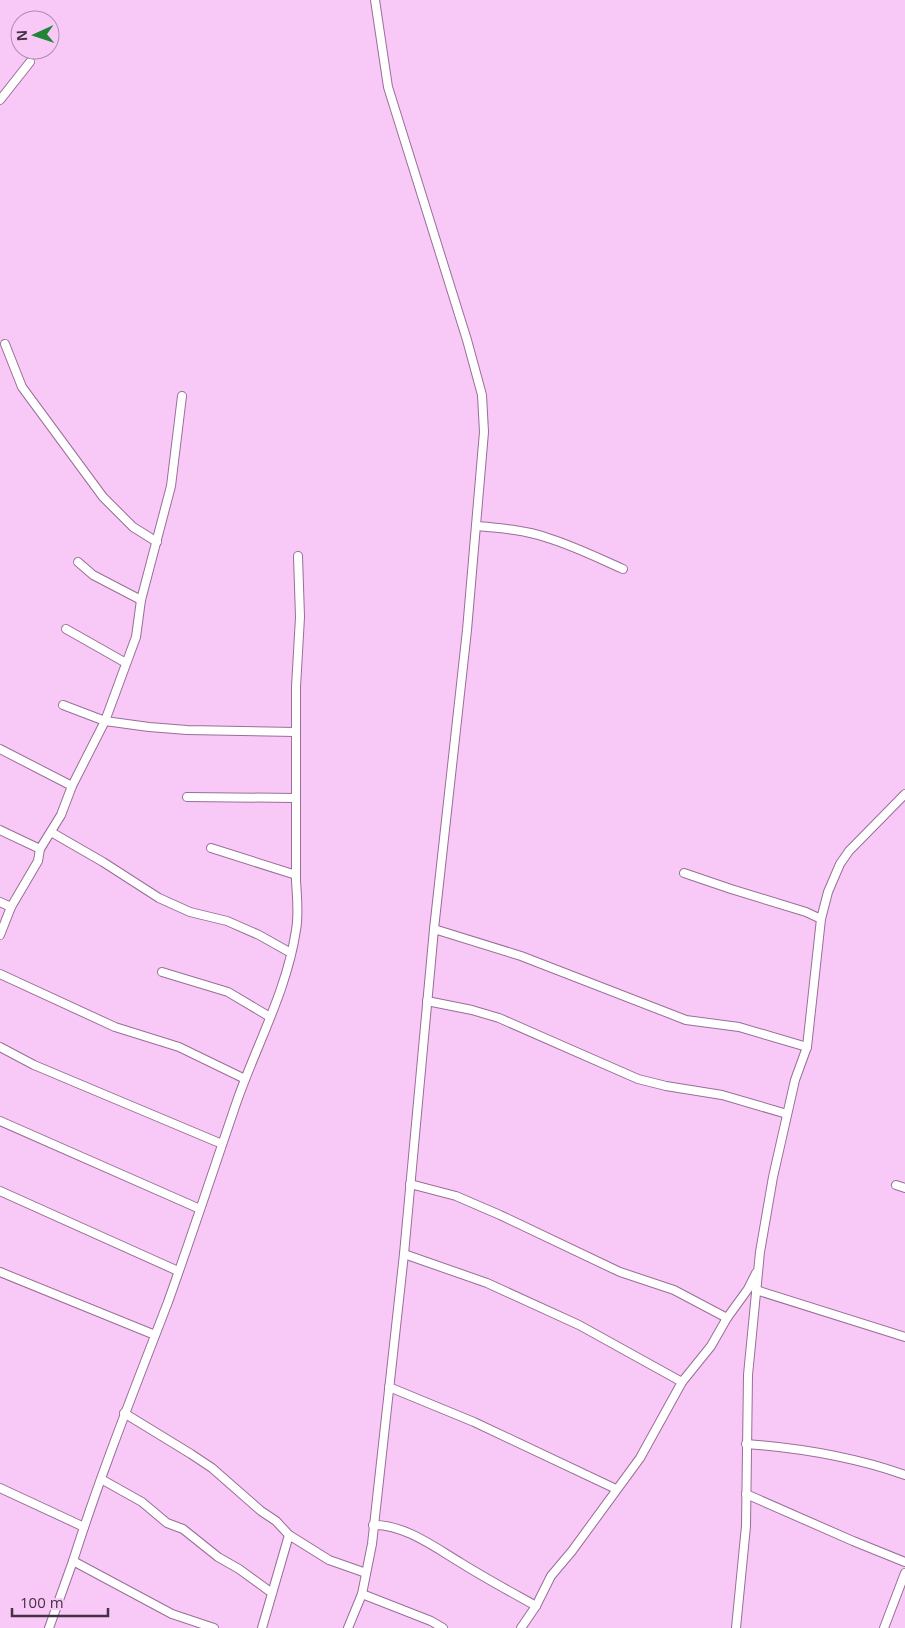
<svg xmlns="http://www.w3.org/2000/svg" width="905" height="1628" viewBox="0 0 905 1628" font-family="'Open Sans',sans-serif">
  <rect width="100%" height="100%" fill="#f8c9f7"/>
  <g fill="none" stroke-linecap="round" stroke-linejoin="round">
    <defs>
      <g id="minor">
        <polyline points="0,100 30,62"/>
        <polyline points="5,344 22,387 103,497 133,527 157,542"/>
        <path d="M476,526c24,2 49,4 72,12 26,8 50,20 75,31"/>
        <polyline points="78,562 93,575 141,600"/>
        <polyline points="66,629 126,663"/>
        <polyline points="63,705 105,721 149,727 187,730 296,732"/>
        <polyline points="0,749 72,786"/>
        <polyline points="187,797 296,798"/>
        <polyline points="0,830 40,849"/>
        <polyline points="51,832 103,862 159,898 190,912 227,921 259,935 291,953"/>
        <polyline points="211,848 296,875"/>
        <polyline points="684,873 731,889 806,912 821,919"/>
        <polyline points="0,902 11,907"/>
        <polyline points="434,929 521,956 686,1020 739,1027 807,1047"/>
        <polyline points="0,935 11,907 38,861 40,849 61,815 72,786 105,721 136,637 141,600 171,486 182,396"/>
        <polyline points="162,972 228,992 270,1017"/>
        <polyline points="0,974 115,1027 179,1047 245,1079"/>
        <polyline points="427,1001 472,1010 499,1018 638,1079 666,1086 722,1095 787,1114"/>
        <polyline points="0,1047 34,1065 222,1144"/>
        <polyline points="0,1121 200,1209"/>
        <polyline points="410,1184 456,1196 500,1215 620,1272 674,1290 727,1318"/>
        <polyline points="896,1185 905,1188"/>
        <polyline points="0,1191 178,1271"/>
        <polyline points="404,1254 487,1283 579,1325 682,1382"/>
        <polyline points="0,1272 155,1335"/>
        <polyline points="756,1290 905,1337"/>
        <polyline points="389,1387 474,1422 616,1489"/>
        <polyline points="124,1413 191,1454 212,1468 261,1511 276,1521 289,1535"/>
        <path d="M746,1444c54,4 108,13 159,31"/>
        <polyline points="101,1479 142,1502 167,1523 183,1529 218,1557 239,1569 272,1593"/>
        <polyline points="0,1488 84,1527"/>
        <polyline points="746,1494 853,1541 905,1562"/>
        <path d="M373,1525c31,-1 63,23 88,38 24,15 50,29 75,43"/>
        <path d="M73,1561c28,-88 62,-173 95,-259 24,-67 46,-134 69,-201 20,-57 50,-111 59,-171 3,-16 1,-33 0,-49v-194l4,-70 -2,-61"/>
        <polyline points="362,1594 431,1621 443,1628"/>
        <polyline points="49,1628 73,1561 172,1614 214,1628"/>
        <polyline points="262,1628 289,1535 329,1560 366,1573"/>
        <polyline points="348,1628 362,1594 372,1544 404,1254 434,929 467,630 484,432 482,395 467,340 388,87 375,0"/>
        <polyline points="521,1628 536,1606 551,1576 572,1551 640,1458 682,1382 711,1346 727,1318 748,1289 756,1273"/>
        <polyline points="736,1628 746,1526 748,1375 760,1252 773,1177 795,1080 807,1047 821,919 828,892 840,864 849,851 905,794"/>
        <polyline points="884,1628 905,1573"/>
      </g>
    </defs>
    <use href="#minor" stroke="#996e98" stroke-width="10"/>
    <use href="#minor" stroke="#fff" stroke-width="8"/>
  </g>
  <g transform="translate(35 35) rotate(267)"><circle r="24" fill="#f8c9f7" stroke="#b08caf"/>
  <path d="M0-4L9 19L0 12L-9 19Z" fill="#228438"/>
  <text y="-8" font-size="14" font-weight="bold" text-anchor="middle" fill="#443143">N</text>
  </g>
  <path d="M12 1608v8h96v-8" fill="none" stroke="#443143" stroke-width="2.5"/>
  <text x="20" y="1608" font-size="15" fill="#443143" stroke="#f8c9f7" stroke-width="4" paint-order="stroke">100 m</text>
</svg>
